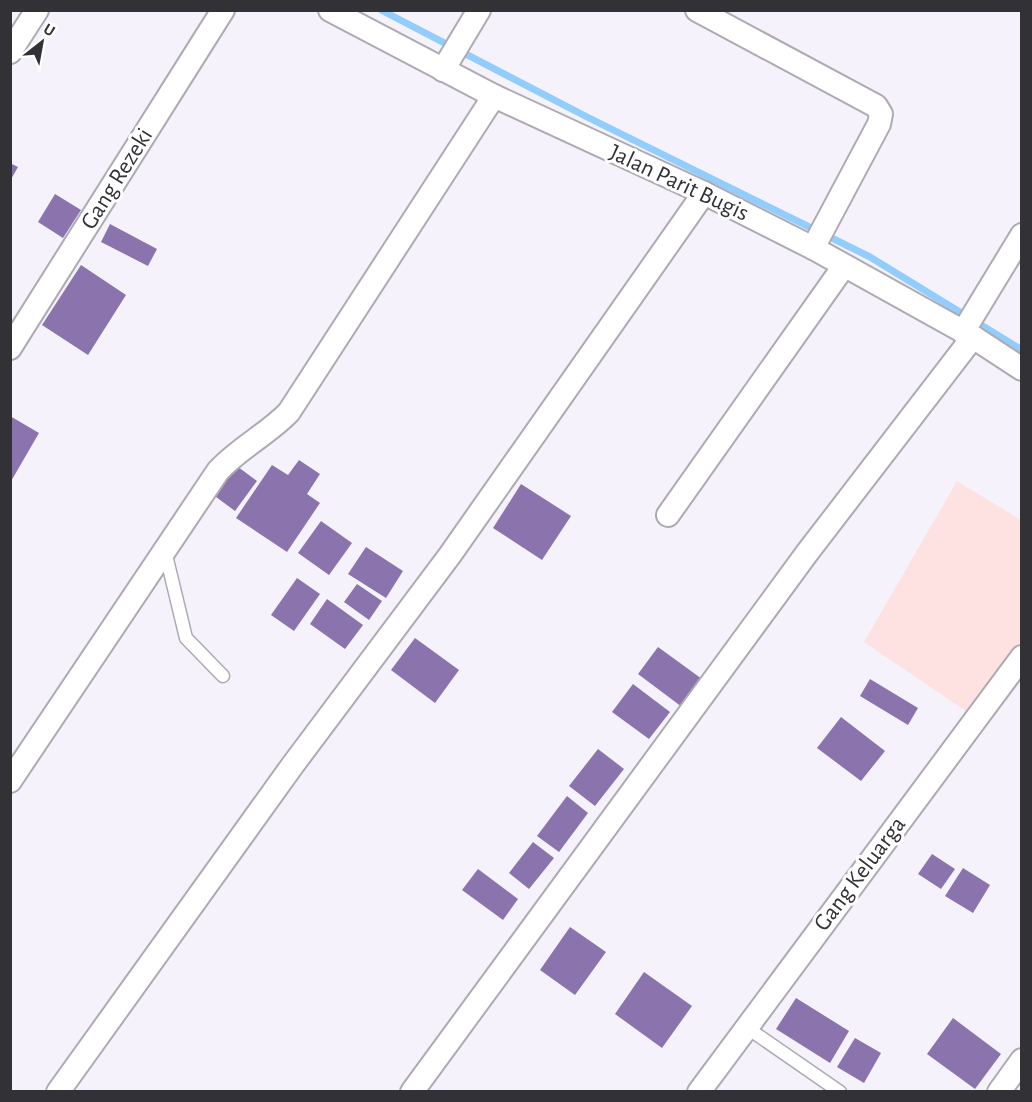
<svg xmlns="http://www.w3.org/2000/svg" width="1032" height="1102" viewBox="0 0 1032 1102" font-family="'Alegreya Sans',sans-serif">
  <rect width="100%" height="100%" fill="#f5f2fc"/>
  <polygon fill="#fde2e1" points="957,481 1021,520 1021,647 973,716 864,642"/>
  <g fill="none" stroke-linecap="round" stroke-linejoin="round">
    <polyline stroke="#92cdfb" stroke-width="7" points="381,10 589,118 870,257 1022,350"/>
  </g>
  <g fill="#8b74ad">
    <polygon points="10,163 18,167 10,181"/>
    <polygon points="55,194 81,210 63,238 38,222"/>
    <polygon points="110,224 157,249 148,266 101,242"/>
    <polygon points="81,265 126,295 88,355 42,325"/>
    <polygon points="10,416 39,433 10,483"/>
    <polygon points="299,460 320,474 307,494 320,503 287,552 236,518 272,465 288,475"/>
    <polygon points="234,464 257,481 235,511 212,494"/>
    <polygon points="521,484 571,516 542,560 493,528"/>
    <polygon points="321,521 352,543 329,575 298,553"/>
    <polygon points="366,547 403,571 386,598 348,574"/>
    <polygon points="297,578 320,594 294,631 271,615"/>
    <polygon points="357,584 382,601 369,620 344,602"/>
    <polygon points="327,599 363,625 345,649 310,624"/>
    <polygon points="415,638 459,670 435,703 391,670"/>
    <polygon points="658,647 702,679 682,707 638,674"/>
    <polygon points="870,679 918,708 908,725 860,696"/>
    <polygon points="633,684 670,712 649,739 612,712"/>
    <polygon points="841,717 885,751 861,781 817,748"/>
    <polygon points="598,749 624,769 595,806 569,786"/>
    <polygon points="567,796 588,813 559,852 537,836"/>
    <polygon points="533,842 554,858 529,889 509,873"/>
    <polygon points="932,854 955,869 941,889 918,874"/>
    <polygon points="963,868 990,885 973,913 945,896"/>
    <polygon points="478,869 518,899 503,920 462,890"/>
    <polygon points="570,927 606,952 575,995 540,970"/>
    <polygon points="644,972 692,1006 662,1048 615,1014"/>
    <polygon points="796,998 849,1031 830,1063 776,1029"/>
    <polygon points="953,1018 1001,1054 975,1089 927,1054"/>
    <polygon points="855,1038 881,1053 864,1083 837,1067"/>
  </g>
  <g fill="none" stroke-linecap="round" stroke-linejoin="round">
    <defs>
      <g id="service">
        <polyline points="165,551 186,638 223,676"/>
        <polyline points="746,1027 840,1092"/>
      </g>
      <g id="minor">
        <polyline points="330,10 494,96 704,193 813,248 973,337 1022,369"/>
        <polyline points="697,10 876,106 881,114 879,124 813,248"/>
        <polyline points="10,52 37,10"/>
        <polyline points="443,70 479,10"/>
        <polyline points="963,332 1022,235"/>
        <polyline points="10,348 223,10"/>
        <polyline points="668,515 844,266"/>
        <path d="M10,781l208,-310c21,-23 50,-37 71,-59l205,-316"/>
        <polyline points="58,1092 292,766 450,555 704,193"/>
        <polyline points="412,1092 807,553 973,337"/>
        <polyline points="699,1092 1022,657"/>
        <polyline points="999,1092 1022,1060"/>
      </g>
    </defs>
    <use href="#service" stroke="#adaab3" stroke-width="15"/>
    <use href="#minor" stroke="#adaab3" stroke-width="26"/>
    <use href="#service" stroke="#fff" stroke-width="12"/>
    <use href="#minor" stroke="#fff" stroke-width="22"/>
  </g>
  <g text-anchor="middle" dominant-baseline="central" stroke-width="6" stroke-linejoin="round" paint-order="stroke">
    <g font-size="24" fill="#323135" stroke="#fff">
      <text transform="translate(117 179) rotate(-58)">Gang Rezeki</text>
      <text transform="translate(679 183) rotate(25)">Jalan Parit Bugis</text>
      <text transform="translate(860 874) rotate(-53)">Gang Keluarga</text>
    </g>
  </g>
  <rect width="1032" height="1102" fill="none" stroke="#323135" stroke-width="24"/>
  <g transform="translate(42 42) rotate(31)" stroke="#ffffff" stroke-width="4.5" paint-order="stroke">
  <path d="M0-4.5L10 22L0 15L-10 22Z" fill="#323135"/>
  <text y="-9" font-size="16" font-weight="bold" text-anchor="middle" fill="#323135">U</text>
  </g>
</svg>
